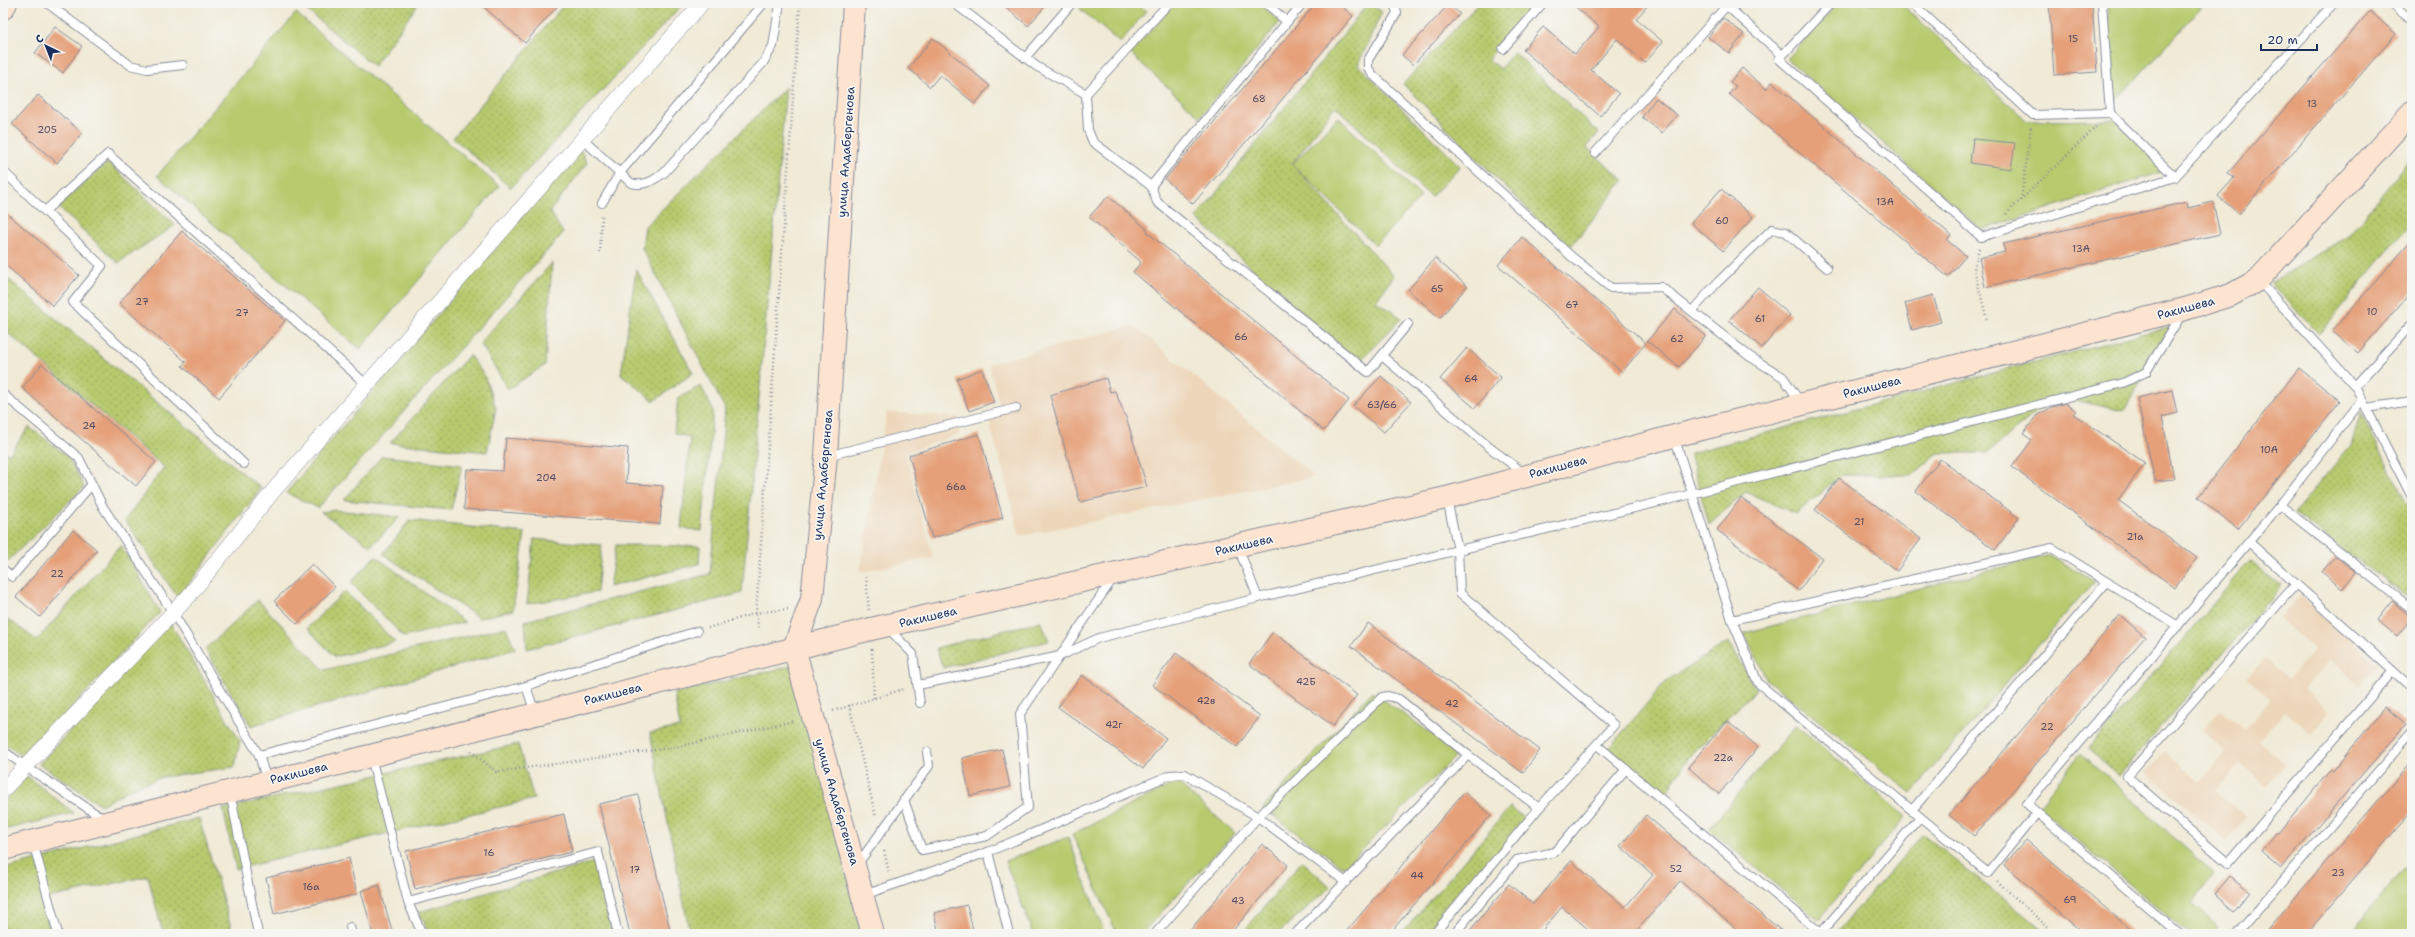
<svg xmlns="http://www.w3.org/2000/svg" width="2415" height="937" viewBox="0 0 2415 937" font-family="'Shantell Sans',sans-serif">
  <defs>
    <pattern id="grass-dots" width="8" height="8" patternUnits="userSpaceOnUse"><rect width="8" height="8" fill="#b8ca6e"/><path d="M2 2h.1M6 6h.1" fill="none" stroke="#95a45e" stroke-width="1.8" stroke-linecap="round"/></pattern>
  </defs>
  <rect width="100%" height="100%" fill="#f6f6f2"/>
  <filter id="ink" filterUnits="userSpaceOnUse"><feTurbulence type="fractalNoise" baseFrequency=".025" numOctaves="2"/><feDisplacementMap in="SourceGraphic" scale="8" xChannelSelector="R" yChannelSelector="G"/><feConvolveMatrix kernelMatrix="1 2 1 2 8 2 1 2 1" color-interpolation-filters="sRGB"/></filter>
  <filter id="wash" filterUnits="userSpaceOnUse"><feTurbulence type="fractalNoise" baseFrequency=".012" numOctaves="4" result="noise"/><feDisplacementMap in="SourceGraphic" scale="16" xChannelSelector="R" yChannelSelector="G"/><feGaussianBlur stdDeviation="0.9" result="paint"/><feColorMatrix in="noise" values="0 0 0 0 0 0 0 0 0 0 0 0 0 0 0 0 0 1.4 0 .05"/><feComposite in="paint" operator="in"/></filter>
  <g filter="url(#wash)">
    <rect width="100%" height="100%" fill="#f0ead6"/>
    <g fill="#edd7bb">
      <polygon points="1133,325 1315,477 1020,536 987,412 1000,408 989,364"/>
      <polygon points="887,412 958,417 959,434 906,453 933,558 860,572"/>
      <polygon points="2300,595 2379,664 2360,686 2330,660 2304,689 2330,712 2312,734 2285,711 2259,741 2286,764 2267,786 2240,763 2216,791 2246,817 2226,841 2146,772 2165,751 2200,782 2226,752 2202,731 2220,710 2244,730 2271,699 2247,678 2265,658 2289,679 2314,649 2279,619"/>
    </g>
    <g fill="url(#grass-dots)" stroke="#6a7c66">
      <polygon points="298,3 419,3 374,66"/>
      <polygon points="565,3 684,3 511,188 453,138"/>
      <polygon points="1368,3 1382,12 1358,65 1460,166 1431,197 1335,106 1292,164 1394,276 1376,301 1402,318 1357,364 1196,218"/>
      <polygon points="1479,3 1536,3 1488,59 1500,69 1514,52 1599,133 1586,147 1624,180 1568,250 1403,84"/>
      <polygon points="786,87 742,593 527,649 525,621 710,574 725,409 642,248 645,226"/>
      <polygon points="580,149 587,163 550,211 563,233 318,508 286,493"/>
      <polygon points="2412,157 2412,221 2320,334 2270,283 2348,236"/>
      <polygon points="108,162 175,225 118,263 57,206"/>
      <polygon points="552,263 545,365 508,389 480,343"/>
      <polygon points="636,269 693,373 654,401 621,374"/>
      <polygon points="3,275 261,488 178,598 125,520 164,467 3,329"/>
      <polygon points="2171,326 2124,411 2056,396 1987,453 1938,453 1913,475 1841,475 1796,514 1746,492 1709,525 1690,453"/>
      <polygon points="469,355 484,375 496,408 487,452 390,443"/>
      <polygon points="701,386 713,410 702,531 681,528 690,438 674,433 678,398"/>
      <polygon points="2361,413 2412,514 2412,600 2294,513 2351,445"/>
      <polygon points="29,427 68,456 84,487 7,562 3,558 3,450 9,455"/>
      <polygon points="382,456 462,465 451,510 344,500"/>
      <polygon points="335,510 400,517 371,546 321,512"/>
      <polygon points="410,520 525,533 513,610 479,618 383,554"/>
      <polygon points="534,539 602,545 597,592 527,604"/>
      <polygon points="121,545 160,612 25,758 3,743 3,622 6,618 37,640"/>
      <polygon points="616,545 700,546 699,564 609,587"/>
      <polygon points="375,556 465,622 404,637 351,583"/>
      <polygon points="2250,561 2281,586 2119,776 2088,749"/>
      <polygon points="345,591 395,642 335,657 307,628"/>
      <polygon points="258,600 324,670 506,627 515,649 251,726 205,649"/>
      <polygon points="1041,621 1049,641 943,668 936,648"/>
      <polygon points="170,622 240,741 235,767 162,777 130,789 101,805 39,764"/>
      <polygon points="1728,642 1756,690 1689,757 1665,795 1609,748 1666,681"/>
      <polygon points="796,665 861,934 690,934 650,733 680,727 674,693"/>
      <polygon points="518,744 534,799 236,869 223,809"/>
      <polygon points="27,776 74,813 3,830 3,803"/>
      <polygon points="1510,807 1526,820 1429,934 1401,934"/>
      <polygon points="199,818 233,934 163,934 148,876 40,900 50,928 30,934 3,934 3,869"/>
      <polygon points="1923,834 2048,934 1835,934"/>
      <polygon points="1302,861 1331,887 1277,934 1242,934"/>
      <polygon points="594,862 612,934 429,934 419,912"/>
    </g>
    <g fill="#b8ca6e" stroke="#6a7c66">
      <polygon points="1084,3 1137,3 1146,11 1120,43 1079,8"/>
      <polygon points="1176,3 1259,3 1280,22 1200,117 1130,53"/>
      <polygon points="1838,3 1901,3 2027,121 2116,120 2168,170 1982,230 1787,59"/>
      <polygon points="2108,3 2205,3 2113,104"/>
      <polygon points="296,13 499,186 360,349 157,176"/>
      <polygon points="1338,117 1421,197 1375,245 1292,164"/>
      <polygon points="2050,555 2094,581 1911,793 1767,680 1744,633"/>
      <polygon points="1372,692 1459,753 1344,868 1263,808"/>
      <polygon points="1796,725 1906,817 1818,920 1709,829"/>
      <polygon points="2081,753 2214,874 2192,904 2219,926 2212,934 2189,934 2038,807"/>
      <polygon points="1177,782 1235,833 1141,934 1117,934 1072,834"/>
      <polygon points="1068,837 1105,934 1033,934 1005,861"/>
      <polygon points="2412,860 2412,934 2349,934"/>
    </g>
    <g id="blocks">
      <g fill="#e5a079">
        <polygon points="479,3 560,3 525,43"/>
        <polygon points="1001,3 1048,3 1028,26"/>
        <polygon points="1316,3 1338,3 1353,16 1193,204 1165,179"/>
        <polygon points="1571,3 1650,3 1636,19 1663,42 1645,63 1617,39 1591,70 1619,94 1600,116 1523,50 1543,27 1575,54 1599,27"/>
        <polygon points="2049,3 2092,3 2097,72 2054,75"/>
        <polygon points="1449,4 1460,14 1413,65 1402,55"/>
        <polygon points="2370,11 2396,34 2239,214 2218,196 2234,178 2228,173"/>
        <polygon points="1723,18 1744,34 1729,53 1708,37"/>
        <polygon points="55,27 82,46 63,73 35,53"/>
        <polygon points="933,38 990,86 975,104 940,75 930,87 908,68"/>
        <polygon points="1742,68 1766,89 1772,82 1951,235 1947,240 1966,256 1948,277 1729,94 1736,86 1730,82"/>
        <polygon points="38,95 82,133 57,163 12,124"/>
        <polygon points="1656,98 1677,115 1662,133 1642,117"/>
        <polygon points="1973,139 2015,143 2011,169 1970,163"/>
        <polygon points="1721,189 1753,217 1723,251 1691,223"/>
        <polygon points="1108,196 1148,230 1147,232 1349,400 1324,431 1133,272 1141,262 1089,217"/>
        <polygon points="2187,202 2188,208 2213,202 2220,234 1985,287 1979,258 2005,252 2003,244"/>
        <polygon points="3,210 79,275 53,306 3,263"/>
        <polygon points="182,231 285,321 219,398 182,366 186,362 119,303"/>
        <polygon points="1522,237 1646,343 1622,372 1498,265"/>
        <polygon points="2412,240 2412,291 2358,353 2332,331"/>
        <polygon points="1435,258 1467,286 1440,318 1408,290"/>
        <polygon points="1758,287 1790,315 1762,348 1729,320"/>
        <polygon points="1933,295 1941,322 1912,330 1905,303"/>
        <polygon points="1675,309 1706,336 1679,367 1647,341"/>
        <polygon points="1467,348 1501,377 1475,408 1440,379"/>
        <polygon points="42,364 156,462 136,486 22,388"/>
        <polygon points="2299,368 2340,401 2238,529 2198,497"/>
        <polygon points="982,369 994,402 969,411 957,379"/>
        <polygon points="1381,376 1411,402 1384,432 1353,406"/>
        <polygon points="1106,378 1110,392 1115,391 1127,420 1147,487 1080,502 1050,395"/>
        <polygon points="2172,390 2177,413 2162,417 2174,479 2155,481 2137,398"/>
        <polygon points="2066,403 2076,411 2073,414 2145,463 2118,500 2197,558 2175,588 2012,467 2032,440 2023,434 2036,416 2052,407"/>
        <polygon points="979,434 1003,518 932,538 909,455"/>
        <polygon points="506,438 628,448 626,483 663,486 660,524 464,509 467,469 503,471"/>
        <polygon points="1940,459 2019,518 1995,550 1916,491"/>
        <polygon points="1839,478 1921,539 1897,571 1815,510"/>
        <polygon points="1741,498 1822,558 1799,591 1717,530"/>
        <polygon points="73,530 97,550 40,617 16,597"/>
        <polygon points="2335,556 2356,572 2342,589 2322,572"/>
        <polygon points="312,564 335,587 297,624 274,601"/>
        <polygon points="2392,601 2412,618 2397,636 2377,620"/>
        <polygon points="2120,615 2145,637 1974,836 1949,815"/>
        <polygon points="1368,623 1540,750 1523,773 1351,646"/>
        <polygon points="1273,632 1357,695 1333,726 1249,664"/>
        <polygon points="1176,653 1260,716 1237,747 1152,685"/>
        <polygon points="1082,675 1166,738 1143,769 1058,707"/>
        <polygon points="2385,707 2406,724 2281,868 2261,851 2276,833 2278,834 2331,769 2333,771"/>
        <polygon points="1727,721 1758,747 1719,794 1688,767"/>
        <polygon points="1002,749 1010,787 970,796 962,758"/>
        <polygon points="2412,761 2412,811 2306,934 2264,934"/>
        <polygon points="1464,792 1491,815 1389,934 1344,934"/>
        <polygon points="638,795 671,934 630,934 599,804"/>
        <polygon points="564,814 572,852 415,889 406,851"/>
        <polygon points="1646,815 1785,934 1742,934 1680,881 1634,934 1594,934 1562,907 1539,934 1467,934 1509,884 1533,904 1571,861 1625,907 1653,875 1620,846"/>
        <polygon points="2026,840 2136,934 2084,934 2004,865"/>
        <polygon points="1262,844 1288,865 1230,934 1187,934"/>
        <polygon points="349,858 357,894 274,914 266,878"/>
        <polygon points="2229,876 2249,892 2234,911 2214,894"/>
        <polygon points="379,885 393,934 373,934 361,891"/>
        <polygon points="967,905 974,934 939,934 934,913"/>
      </g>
    </g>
  </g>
  <g filter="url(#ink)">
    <use href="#blocks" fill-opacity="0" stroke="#868c9a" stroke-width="1"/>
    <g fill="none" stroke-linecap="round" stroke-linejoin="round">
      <defs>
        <g id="lane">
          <polyline points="47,3 130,65 147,69 183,65"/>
          <polyline points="954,3 1036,66 1086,94"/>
          <polyline points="1169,3 1086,94 1088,130 1093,142 1151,186 1157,202 1368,372 1408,324"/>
          <polyline points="1394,3 1397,13 1368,60 1368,68 1372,74 1572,257 1611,288 1661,287 1749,356 1783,377 1801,403"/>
          <polyline points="1831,3 1779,59 1981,237 2175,177"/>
          <polyline points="1912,3 2033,115 2110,113"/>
          <polyline points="2102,3 2110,113 2175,177 2334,3"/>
          <polyline points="2392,3 2412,22"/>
          <polyline points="1727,6 1782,55"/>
          <polyline points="1287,22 1303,3"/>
          <polyline points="1503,49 1543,3"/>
          <polyline points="1025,58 1072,3"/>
          <path d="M581,138l50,45c13,4 23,-3 33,-10l99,-110 10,-17 7,-43"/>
          <polyline points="1595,153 1729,3"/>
          <polyline points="3,171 102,266 73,302 244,464"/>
          <polyline points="1151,186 1287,22 1266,3"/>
          <polyline points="602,203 619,174 764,3"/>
          <polyline points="45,211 108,154 366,384"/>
          <polyline points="2259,281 2355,386 2412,497"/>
          <polyline points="1692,311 1717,283 1772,229 1786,232 1827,268"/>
          <polyline points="1382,356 1489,447 1525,474"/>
          <polyline points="2355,386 2412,324"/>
          <polyline points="3,394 79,458 103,507 172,611 259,755 267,781"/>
          <polyline points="2366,408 2412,401"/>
          <polyline points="1674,436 1732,620 2052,548 2178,626"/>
          <polyline points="827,456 1016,408"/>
          <polyline points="2280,505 2412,609"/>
          <polyline points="2249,542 2296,584"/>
          <polyline points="3,569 12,577 92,484"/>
          <polyline points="1258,598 1672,499 2123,383 2146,372 2182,314"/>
          <polyline points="1732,620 1758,683 1988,873 2037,813"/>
          <polyline points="887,627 913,654 920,703"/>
          <polyline points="2393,671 2228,863 2127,776 2296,584 2412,688"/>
          <polyline points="918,685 1060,656 1099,638 1258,598 1238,547"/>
          <polyline points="526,686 535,713"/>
          <polyline points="1597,745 1821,933"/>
          <polyline points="3,751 105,820"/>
          <polyline points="259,755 526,686 697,631"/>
          <polyline points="371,757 408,902"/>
          <polyline points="230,792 258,934"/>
          <polyline points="904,800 922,850 987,836 1028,807 1020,714 1114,577"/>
          <polyline points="1912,810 2107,582"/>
          <polyline points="33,842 58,934"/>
          <polyline points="988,852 1009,934"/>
          <polyline points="857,865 929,766 927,752"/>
          <polyline points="864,895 988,852 1170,775 1185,774 1258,817 1382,697 1388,696 1399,699 1468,755"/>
          <polyline points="350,927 352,934"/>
          <polyline points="422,934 408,902 598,852 618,934"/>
          <polyline points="1155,934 1258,817 1346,882"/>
          <polyline points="1295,934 1468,755 1539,808"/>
          <polyline points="1434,934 1539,808 1614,725 1460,593 1458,550 1447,499"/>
          <polyline points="1454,934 1517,860 1555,852 1626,769"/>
          <polyline points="1820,934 1920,817"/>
          <polyline points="2179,934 2027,804 2280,505 2362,400"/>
          <polyline points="2237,934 2412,732"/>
        </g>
        <polyline id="street" points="3,790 188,597 274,490 702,3"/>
        <g id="secondary">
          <polyline points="854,3 826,456 812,599 794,648 873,934"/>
          <polyline points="3,8 6,3"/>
          <polyline points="3,849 871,629 1446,498 1674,436 2185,309 2231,295 2258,280 2412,112"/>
        </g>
      </defs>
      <use href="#lane" stroke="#868c9a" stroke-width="10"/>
      <use href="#street" stroke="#868c9a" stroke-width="16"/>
      <use href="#secondary" stroke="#868c9a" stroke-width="24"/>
      <g stroke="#868c9a" stroke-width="2.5" stroke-dasharray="1 3" stroke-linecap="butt">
        <polyline points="2021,200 2031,127"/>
        <polyline points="2006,214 2096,127"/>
        <polyline points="1979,248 1974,269 1987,320"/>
        <polyline points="600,253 602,216"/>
        <polyline points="866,577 869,610"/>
        <polyline points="788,609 756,613 800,3"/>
        <polyline points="708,628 756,613 759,630"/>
        <polyline points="872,649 874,698"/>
        <polyline points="849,705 876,817"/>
        <polyline points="833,711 904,689"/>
        <polyline points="471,751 496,772 676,747 793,721"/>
        <polyline points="884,851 889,873"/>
        <polyline points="1997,881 2055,934"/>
      </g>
      <use href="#lane" stroke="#fff" stroke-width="8"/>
      <use href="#street" stroke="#fff" stroke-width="15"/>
      <use href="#secondary" stroke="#fde4d1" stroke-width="22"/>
    </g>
  </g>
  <g text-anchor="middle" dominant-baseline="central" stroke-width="3.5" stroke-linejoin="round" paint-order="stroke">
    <g font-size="10" fill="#4e4b65">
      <text x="2073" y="38">15</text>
      <text x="1259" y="98">68</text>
      <text x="2312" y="103">13</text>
      <text x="47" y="129">205</text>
      <text x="1885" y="201">13А</text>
      <text x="1722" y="220">60</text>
      <text x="2081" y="248">13А</text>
      <text x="1437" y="288">65</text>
      <text x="142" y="301">27</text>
      <text x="1572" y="304">67</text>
      <text x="2372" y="311">10</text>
      <text x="242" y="312">27</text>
      <text x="1760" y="318">61</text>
      <text x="1241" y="336">66</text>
      <text x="1677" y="338">62</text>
      <text x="1471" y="378">64</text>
      <text x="1382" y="404">63/66</text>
      <text x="89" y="425">24</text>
      <text x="2269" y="449">10А</text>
      <text x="546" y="477">204</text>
      <text x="956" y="486">66а</text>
      <text x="1859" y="521">21</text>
      <text x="2135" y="536">21а</text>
      <text x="57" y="573">22</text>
      <text x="1306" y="681">42Б</text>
      <text x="1206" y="700">42в</text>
      <text x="1452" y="703">42</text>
      <text x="1114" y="724">42г</text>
      <text x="2047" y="726">22</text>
      <text x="1723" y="757">22а</text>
      <text x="489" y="852">16</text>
      <text x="1676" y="868">52</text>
      <text x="635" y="869">17</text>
      <text x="2338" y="872">23</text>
      <text x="1417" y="875">44</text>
      <text x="311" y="886">16а</text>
      <text x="2070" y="899">69</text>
      <text x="1238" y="900">43</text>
    </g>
    <g font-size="12" fill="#1b2f5e" stroke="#f6f6f2">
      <text transform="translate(846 152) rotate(-86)">улица Алдабергенова</text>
      <text transform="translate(2186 308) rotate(-15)">Ракишева</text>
      <text transform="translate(1872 387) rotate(-14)">Ракишева</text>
      <text transform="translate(1558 467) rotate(-15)">Ракишева</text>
      <text transform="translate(823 475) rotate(-85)">улица Алдабергенова</text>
      <text transform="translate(1244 545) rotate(-13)">Ракишева</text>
      <text transform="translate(928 617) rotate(-13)">Ракишева</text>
      <text transform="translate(613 694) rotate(-14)">Ракишева</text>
      <text transform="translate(299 773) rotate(-14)">Ракишева</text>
      <text transform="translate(837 802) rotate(74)">улица Алдабергенова</text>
    </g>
  </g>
  <rect width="2415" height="937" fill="none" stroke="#f6f6f2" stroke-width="16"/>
  <g transform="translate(46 46) rotate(317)" stroke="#f6f6f2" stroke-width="3" paint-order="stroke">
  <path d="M0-3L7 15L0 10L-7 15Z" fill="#1b2f5e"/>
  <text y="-6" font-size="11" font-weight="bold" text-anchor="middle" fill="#1b2f5e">С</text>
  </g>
  <path d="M2261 44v6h56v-6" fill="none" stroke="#1b2f5e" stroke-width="2"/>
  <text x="2267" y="44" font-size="12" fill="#1b2f5e" stroke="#f6f6f2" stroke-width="3" paint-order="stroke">20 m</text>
</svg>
